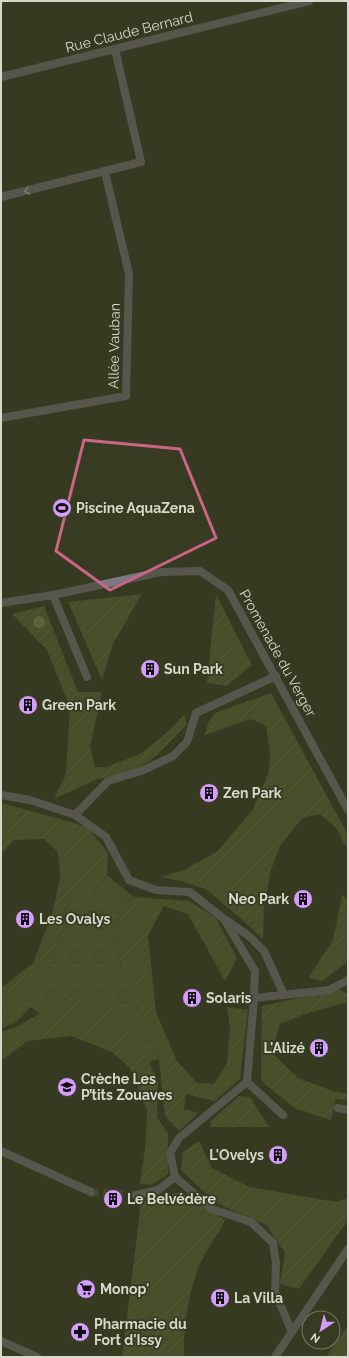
<svg xmlns="http://www.w3.org/2000/svg" width="349" height="1358" viewBox="0 0 349 1358" font-family="Raleway,sans-serif">
  <defs>
    <pattern id="park-tufts" width="24" height="20" patternUnits="userSpaceOnUse"><rect width="24" height="20" fill="#5d6435"/><path d="M3 7l-1-3M5 7V3M7 7l1-3M15 17l-1-3M17 17v-4M19 17l1-3" fill="none" stroke="#747a51"/></pattern>
    <pattern id="garden-furrows" width="10" height="10" patternUnits="userSpaceOnUse"><rect width="10" height="10" fill="#5d6435"/><path d="M-1 1l2-2M0 10L10 0M9 11l2-2" fill="none" stroke="#747a51"/></pattern>
  </defs>
  <rect width="100%" height="100%" fill="#363b21"/>
  <polygon fill="url(#park-tufts)" points="107,875 134,897 116,915 121,968 159,1059 149,1062 71,996 40,1014 26,1003 48,971 63,927 67,900 89,900"/>
  <g fill="url(#garden-furrows)">
    <polygon points="142,594 113,644 102,680 68,602"/>
    <polygon points="216,594 252,665 227,686 207,683"/>
    <polygon points="44,606 78,692 102,692 90,747 95,767 107,767 142,753 169,731 184,715 187,724 159,753 137,770 98,779 54,799 66,774 70,707 47,650 12,614"/>
    <polygon points="271,693 348,835 348,847 344,844 338,830 320,814 302,818 280,846 271,870 264,907 263,939 237,915 207,890 185,882 161,877 184,870 218,851 253,809 269,772 270,752 266,726 251,719 205,735 208,723 215,713"/>
    <polygon points="1,803 71,822 88,828 108,853 107,875 89,900 67,900 63,927 48,971 27,1003 31,1007 15,1023 1,1028 1,988 33,963 53,911 60,877 58,852 44,839 14,840 1,854"/>
    <polygon points="342,895 348,900 348,957 346,963 322,981 308,978 333,940"/>
    <polygon points="134,897 189,901 216,918 237,958 225,981 188,914 164,906 148,935 156,1012 177,1061 197,1083 214,1084 227,1063 230,1028 227,1007 248,1010 240,1079 215,1101 186,1094 184,1109 198,1113 179,1131 165,1116 159,1059 121,969 116,915"/>
    <polygon points="338,989 348,994 348,1002 305,1014 280,1024 272,1053 298,1078 333,1091 348,1094 348,1100 336,1099 331,1120 296,1109 261,1081 262,1006"/>
    <polygon points="99,994 130,1018 158,1082 157,1117 168,1134 168,1174 151,1185 140,1184 146,1140 147,1110 130,1068 112,1052 71,1036 28,1041 1,1061 1,1032 18,1026 71,996"/>
    <polygon points="239,1096 250,1097 269,1127 210,1127 211,1121"/>
    <polygon points="199,1141 212,1168 249,1187 336,1202 348,1198 348,1220 299,1289 280,1284 285,1253 266,1225 216,1203 181,1170 183,1152"/>
    <path d="M180,1192l45,28c-7,15 -19,30 -26,46 -11,29 -16,60 -15,91h-62l19,-155z"/>
    <polygon points="348,1325 348,1356 347,1357 326,1357"/>
  </g>
  <g fill="none" stroke-linecap="round" stroke-linejoin="round">
    <polyline stroke="#4e533a" stroke-width="8" stroke-dasharray="8 4" stroke-linecap="butt" points="91,1192 136,1195"/>
    <g stroke="#7e7883" stroke-width="8">
      <polyline points="53,595 87,677"/>
      <polyline points="338,1108 348,1110"/>
    </g>
    <g stroke="#7e7883" stroke-width="8">
      <polyline points="1,77 309,1"/>
      <polyline points="1,197 141,162 115,49"/>
      <polyline points="1,418 126,396 129,274 105,172"/>
      <polyline points="1,603 53,595 161,572 200,571 228,590 348,810"/>
      <polyline points="1,795 30,800 75,815 106,837 129,880 156,890 190,892 224,919 255,971 254,998 247,1082 179,1138 170,1153 175,1177 212,1209 251,1222 273,1243 276,1263 275,1292 292,1332"/>
      <polyline points="75,815 108,781 144,770 173,756 187,742 196,713 276,676"/>
      <polyline points="226,920 249,936 264,951 284,995"/>
      <polyline points="254,998 329,990 348,980"/>
      <polyline points="247,1082 283,1115"/>
      <polyline points="1,1151 91,1192"/>
      <polyline points="136,1195 158,1190 175,1177"/>
      <polyline points="1,1341 37,1357"/>
      <polyline points="275,1357 348,1249"/>
    </g>
  </g>
  <circle fill="#8b9559" cx="39" cy="622" r="6"/>
  <defs><path id="oneway-chevron" d="M-2-3.5L2.5 0L-2 3.5" fill="none" stroke-width="1.6" stroke-linecap="round" stroke-linejoin="round"/></defs>
  <use stroke="#cdcfc3" href="#oneway-chevron" transform="translate(27 191) rotate(166)"/>
  <path d="M0 0H349V1358H0ZM84,440l96,9 36,89 -106,52 -54,-39z" fill="#363b21" fill-opacity=".55" fill-rule="evenodd"/>
  <path fill="none" stroke="#ca6587" stroke-width="3" stroke-linejoin="round" d="M84,440l96,9 36,89 -106,52 -54,-39z"/>
  <defs>
    <symbol id="stadium-disc" viewBox="-11 -11 22 22"><circle r="9.5" fill="#d49cfb" stroke="#363b21"/><path d="M0-5a6.5 5 0 1 0 0 10a6.5 5 0 1 0 0-10ZM-3.5-1.8h7v3.6h-7Z" fill="#111"/></symbol>
    <symbol id="building-disc" viewBox="-11 -11 22 22"><circle r="9.5" fill="#d49cfb" stroke="#363b21"/><path d="M-4-6H4V6H1V3H-1V6H-4ZM-2.5-4.3h1.7v1.8h-1.7ZM.8-4.3h1.7v1.8H.8ZM-2.5-1h1.7V.8h-1.7ZM.8-1h1.7V.8H.8Z" fill="#111"/></symbol>
    <symbol id="school-disc" viewBox="-11 -11 22 22"><circle r="9.5" fill="#d49cfb" stroke="#363b21"/><path d="M0-5L7-2L0 1L-7-2ZM-4 1L0 2.5L4 1V4Q0 6-4 4Z" fill="#111"/></symbol>
    <symbol id="supermarket-disc" viewBox="-11 -11 22 22"><circle r="9.5" fill="#d49cfb" stroke="#363b21"/><path d="M-6-5.5h2.5l.6 2H6L4.5 2H-2.5L-4.4-4H-6ZM-1.5 3.2a1.3 1.3 0 1 0 .1 0ZM3 3.2a1.3 1.3 0 1 0 .1 0Z" fill="#111"/></symbol>
    <symbol id="pharmacy-disc" viewBox="-11 -11 22 22"><circle r="9.5" fill="#d49cfb" stroke="#363b21"/><path d="M-2-6h4v4h4v4h-4v4h-4v-4h-4v-4h4Z" fill="#111"/></symbol>
  </defs>
  <g fill-rule="evenodd">
    <use href="#stadium-disc" x="51" y="497" width="22" height="22"/>
    <use href="#building-disc" x="139" y="658" width="22" height="22"/>
    <use href="#building-disc" x="17" y="694" width="22" height="22"/>
    <use href="#building-disc" x="198" y="782" width="22" height="22"/>
    <use href="#building-disc" x="292" y="888" width="22" height="22"/>
    <use href="#building-disc" x="14" y="908" width="22" height="22"/>
    <use href="#building-disc" x="181" y="987" width="22" height="22"/>
    <use href="#building-disc" x="308" y="1037" width="22" height="22"/>
    <use href="#school-disc" x="56" y="1076" width="22" height="22"/>
    <use href="#building-disc" x="267" y="1144" width="22" height="22"/>
    <use href="#building-disc" x="102" y="1188" width="22" height="22"/>
    <use href="#supermarket-disc" x="75" y="1278" width="22" height="22"/>
    <use href="#building-disc" x="209" y="1287" width="22" height="22"/>
    <use href="#pharmacy-disc" x="69" y="1321" width="22" height="22"/>
  </g>
  <g text-anchor="middle" dominant-baseline="central" stroke-width="3.5" stroke-linejoin="round" paint-order="stroke">
    <g font-size="14" fill="#d6d9ca" stroke="#363b21">
      <text transform="translate(129 32) rotate(-14)">Rue Claude Bernard</text>
      <text transform="translate(114 346) rotate(-89)">Allée Vauban</text>
      <text transform="translate(278 653) rotate(61)">Promenade du Verger</text>
    </g>
    <g font-size="14" font-weight="bold" fill="#d6d9ca" stroke="#363b21" text-anchor="start">
      <text x="76" y="508">Piscine AquaZena</text>
      <text x="164" y="669">Sun Park</text>
      <text x="42" y="705">Green Park</text>
      <text x="223" y="793">Zen Park</text>
      <text x="289" y="899" text-anchor="end">Neo Park</text>
      <text x="39" y="919">Les Ovalys</text>
      <text x="206" y="998">Solaris</text>
      <text x="305" y="1048" text-anchor="end">L'Alizé</text>
      <text x="81" y="1079">Crèche Les<tspan x="81" dy="16">P’tits Zouaves</tspan></text>
      <text x="264" y="1155" text-anchor="end">L'Ovelys</text>
      <text x="127" y="1199">Le Belvédère</text>
      <text x="100" y="1289">Monop'</text>
      <text x="234" y="1298">La Villa</text>
      <text x="94" y="1324">Pharmacie du<tspan x="94" dy="16">Fort d'Issy</tspan></text>
    </g>
  </g>
  <rect width="349" height="1358" fill="none" stroke="#d6d9ca" stroke-width="4"/>
  <g transform="translate(321 1330) rotate(215)"><circle r="19" fill="#363b21" stroke="#767a65"/>
  <path d="M0-3L7 15L0 10L-7 15Z" fill="#d49cfb"/>
  <text y="-6" font-size="11" font-weight="bold" text-anchor="middle" fill="#d6d9ca">N</text>
  </g>
</svg>
